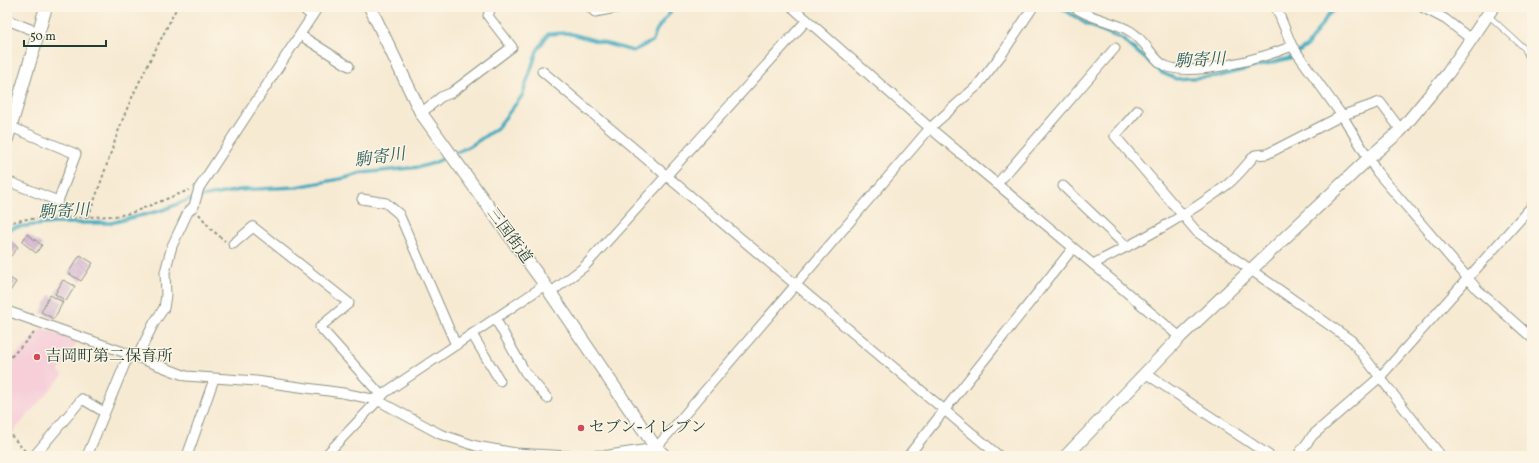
<svg xmlns="http://www.w3.org/2000/svg" width="1539" height="463" viewBox="0 0 1539 463" font-family="Vollkorn,'Noto Serif JP',serif">
  <defs>
    <pattern id="building-back-hatch" width="6" height="6" patternUnits="userSpaceOnUse"><rect width="6" height="6" fill="#cfacd0"/><path d="M-1 5l2 2M0 0l6 6M5-1l2 2" fill="none" stroke="#a78daa"/></pattern>
  </defs>
  <rect width="100%" height="100%" fill="#fcf5e5"/>
  <filter id="ink" filterUnits="userSpaceOnUse"><feTurbulence type="fractalNoise" baseFrequency=".025" numOctaves="2"/><feDisplacementMap in="SourceGraphic" scale="8" xChannelSelector="R" yChannelSelector="G"/><feConvolveMatrix kernelMatrix="1 2 1 2 8 2 1 2 1" color-interpolation-filters="sRGB"/></filter>
  <filter id="wash" filterUnits="userSpaceOnUse"><feTurbulence type="fractalNoise" baseFrequency=".012" numOctaves="4" result="noise"/><feDisplacementMap in="SourceGraphic" scale="16" xChannelSelector="R" yChannelSelector="G"/><feGaussianBlur stdDeviation="0.9" result="paint"/><feColorMatrix in="noise" values="0 0 0 0 0 0 0 0 0 0 0 0 0 0 0 0 0 1.4 0 .05"/><feComposite in="paint" operator="in"/></filter>
  <g filter="url(#wash)">
    <rect width="100%" height="100%" fill="#f7ead3"/>
    <polygon fill="#f6cfd9" points="42,328 78,341 59,371 63,375 12,433 7,427 7,364"/>
    <g fill="none" stroke-linecap="round" stroke-linejoin="round">
      <g stroke="#40abc0" stroke-width="3.5">
        <polyline points="1060,7 1088,25 1122,39 1162,73 1176,79 1220,76 1290,58 1307,46 1329,14 1338,7"/>
        <polyline points="7,230 16,227 54,223 111,223 163,210 190,199 240,190 296,187 345,178 362,173 420,167 434,163 472,145 497,128 522,96 537,51 548,34 568,33 633,51 653,41 656,31 674,7"/>
      </g>
    </g>
    <g id="blocks">
      <g fill="url(#building-back-hatch)">
        <polygon points="27,234 42,245 36,253 22,242"/>
        <polygon points="9,239 18,247 7,261 7,241"/>
        <polygon points="80,255 93,263 81,281 68,273"/>
        <polygon points="7,276 16,282 7,296"/>
        <polygon points="63,280 75,286 66,301 55,294"/>
        <polygon points="50,295 63,302 54,319 41,312"/>
      </g>
    </g>
  </g>
  <g filter="url(#ink)">
    <use href="#blocks" fill-opacity="0" stroke="#8b9484" stroke-width="1"/>
    <g fill="none" stroke-linecap="round" stroke-linejoin="round">
      <defs>
        <polyline id="service" points="1489,16 1524,48 1532,65"/>
        <g id="minor">
          <polyline points="301,7 312,16"/>
          <polyline points="590,7 595,12 621,7"/>
          <polyline points="792,7 930,128 1180,337"/>
          <path d="M1074,7c16,12 39,14 56,24 15,9 21,25 32,33 24,16 105,-7 130,-18"/>
          <polyline points="1276,7 1292,46 1343,117 1377,172 1478,290 1532,338"/>
          <polyline points="1422,7 1445,19 1471,39"/>
          <polyline points="7,20 38,32"/>
          <polyline points="300,35 349,66"/>
          <polyline points="542,71 999,456"/>
          <polyline points="1138,110 1115,136 1197,232 1352,341 1441,456"/>
          <polyline points="421,113 441,97 451,93 512,47 488,16 491,7"/>
          <polyline points="7,181 58,201 76,154 11,127"/>
          <polyline points="997,184 1115,48"/>
          <polyline points="1063,186 1127,247"/>
          <polyline points="362,199 386,203 399,214 456,345"/>
          <polyline points="233,244 253,227 349,303 320,327 379,393 377,400"/>
          <path d="M1093,264c46,-23 94,-48 135,-80 10,-8 19,-20 27,-29l12,-1 74,-38 39,-14 21,28"/>
          <polyline points="550,293 584,267 807,20"/>
          <polyline points="7,311 129,354 186,376 256,381 343,393 377,400 440,434 476,446 516,453 568,456 609,455 656,448 930,128 977,86 1002,54 1033,7"/>
          <polyline points="495,318 525,372 547,398"/>
          <polyline points="472,334 500,381"/>
          <polyline points="137,357 154,323 164,308 166,295 165,272 172,246 188,212 194,206 199,188 318,7"/>
          <polyline points="1145,373 1270,456"/>
          <polyline points="34,456 82,399 104,412"/>
          <polyline points="87,456 129,354"/>
          <polyline points="187,456 214,379"/>
          <polyline points="325,456 386,392 545,285"/>
          <polyline points="908,456 1073,248"/>
          <polyline points="1297,456 1313,435 1380,377 1532,206"/>
        </g>
        <g id="tertiary">
          <polyline points="370,7 421,113 545,285 656,448 665,456"/>
          <polyline points="7,139 46,7"/>
          <polyline points="1066,456 1180,337 1368,159 1401,130 1448,73 1493,7"/>
        </g>
      </defs>
      <use href="#service" stroke="#8b9484" stroke-width="6"/>
      <use href="#minor" stroke="#8b9484" stroke-width="11"/>
      <use href="#tertiary" stroke="#8b9484" stroke-width="14"/>
      <g stroke="#8b9484" stroke-width="2" stroke-dasharray="3 3" stroke-linecap="butt">
        <polyline points="199,214 211,229 225,241"/>
        <path d="M88,217c14,-35 24,-71 38,-106 15,-35 34,-69 51,-104"/>
        <polyline points="7,223 27,219 115,216 131,213 189,190"/>
        <polyline points="7,361 35,332"/>
        <polyline points="7,431 26,452"/>
      </g>
      <use href="#service" stroke="#fff" stroke-width="4.5"/>
      <use href="#minor" stroke="#fff" stroke-width="9"/>
      <use href="#tertiary" stroke="#fff" stroke-width="12"/>
    </g>
  </g>
  <g fill="#d1495b" stroke="#fcf5e5" stroke-width="1.5">
    <circle cx="37" cy="357" r="4"/>
    <circle cx="581" cy="428" r="4"/>
  </g>
  <g text-anchor="middle" dominant-baseline="central" stroke-width="3" stroke-linejoin="round" paint-order="stroke">
    <g font-size="16" fill="#1f3d34" stroke="#fcf5e5">
      <text transform="translate(509 236) rotate(54)">三国街道</text>
    </g>
    <g font-size="16" fill="#1f3d34" stroke="#fcf5e5" text-anchor="start">
      <text x="45" y="357">吉岡町第二保育所</text>
      <text x="589" y="428">セブン-イレブン</text>
    </g>
    <g font-size="17" font-style="italic" fill="#295e5e" stroke="#fcf5e5">
      <text transform="translate(1200 61) rotate(-3)">駒寄川</text>
      <text transform="translate(380 158) rotate(-8)">駒寄川</text>
      <text transform="translate(64 212) rotate(-3)">駒寄川</text>
    </g>
  </g>
  <rect width="1539" height="463" fill="none" stroke="#fcf5e5" stroke-width="24"/>
  <path d="M24 40v6h82v-6" fill="none" stroke="#1f3d34" stroke-width="2"/>
  <text x="30" y="40" font-size="12" fill="#1f3d34" stroke="#fcf5e5" stroke-width="3" paint-order="stroke">50 m</text>
</svg>
